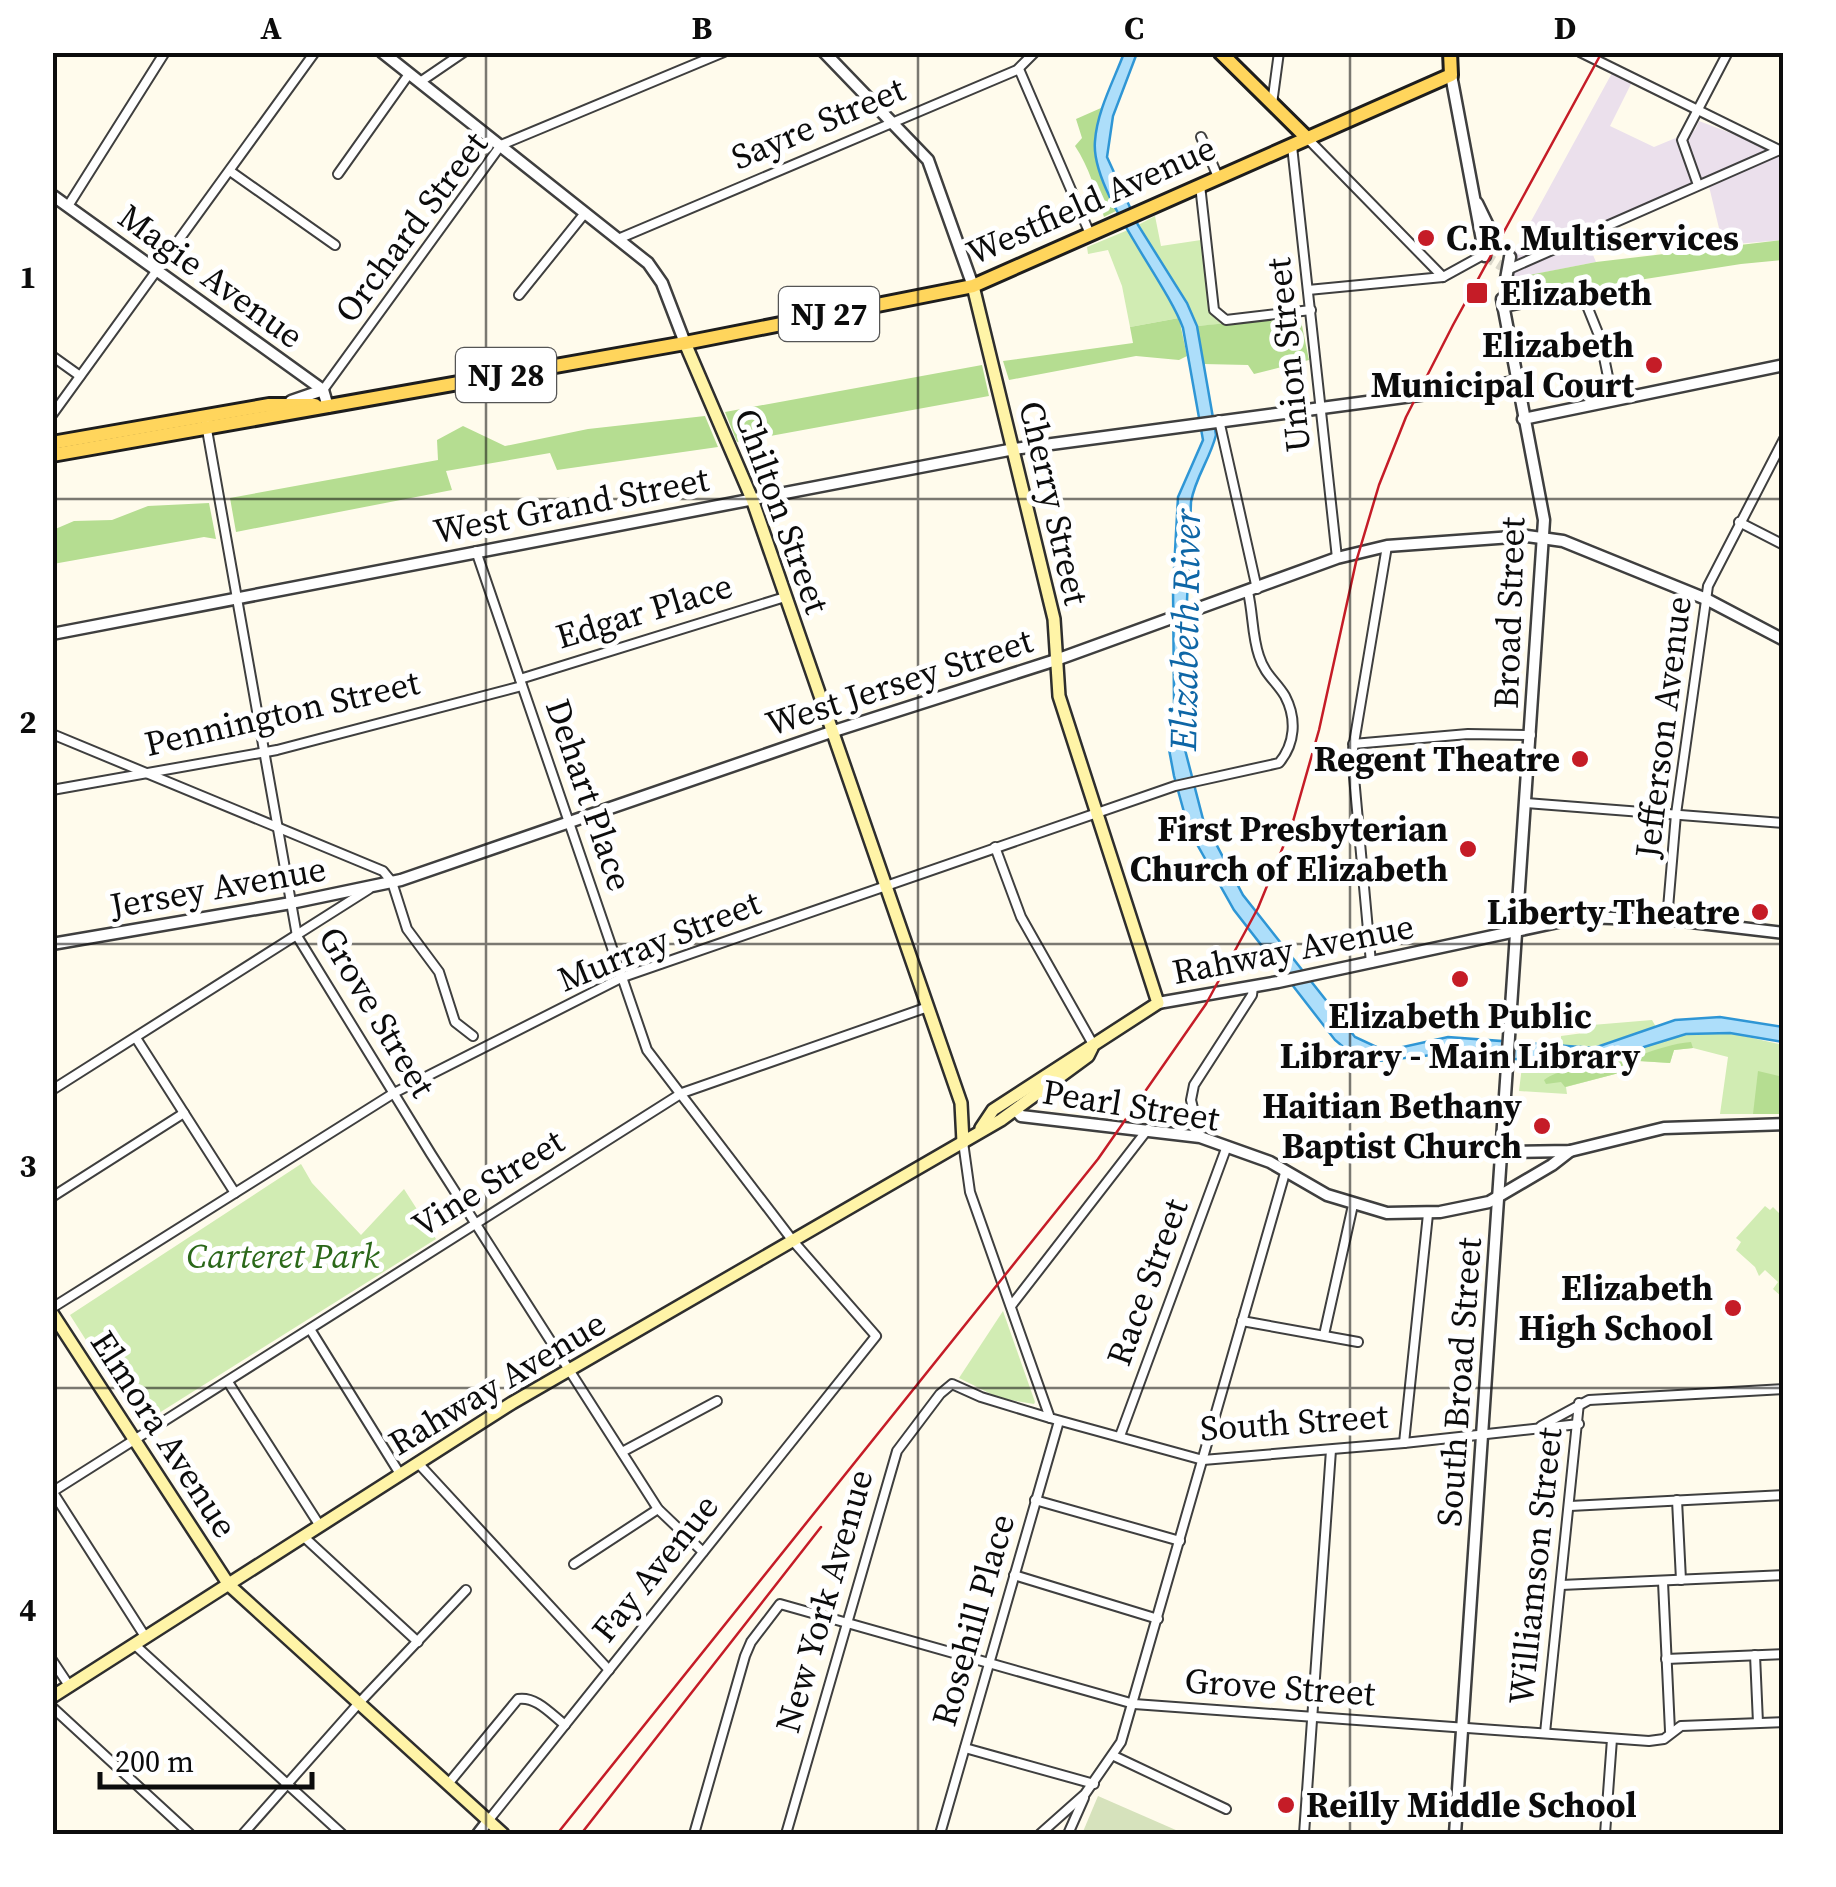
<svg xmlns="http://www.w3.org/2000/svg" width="1836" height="1887" viewBox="0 0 1836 1887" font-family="'Source Serif 4',serif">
  <rect width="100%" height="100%" fill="#fffbec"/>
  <polygon fill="#ebe0ec" points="1612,73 1632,82 1610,126 1654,147 1695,130 1699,121 1783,153 1783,240 1723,245 1708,182 1585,236 1596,262 1510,279 1507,265"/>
  <g fill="#d1ecb3">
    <polygon points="1155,216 1161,246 1201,240 1210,312 1221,324 1197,326 1187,303 1138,225"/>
    <polygon points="1128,230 1177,311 1179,318 1130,327 1122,286 1108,250 1088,254 1087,247"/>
    <polygon points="1652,1020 1656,1027 1594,1048 1561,1046 1561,1036 1591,1032 1592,1025"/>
    <polygon points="1730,1033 1783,1045 1783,1114 1720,1114 1728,1057 1693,1048 1674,1050 1670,1063 1639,1061 1621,1066 1619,1073 1566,1087 1567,1094 1519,1091 1523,1058 1589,1064 1686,1034"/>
    <polygon points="301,1164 312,1183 361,1235 404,1189 436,1239 140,1425 70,1315"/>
    <polygon points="1765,1206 1770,1210 1773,1207 1783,1217 1782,1297 1773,1289 1778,1282 1765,1270 1759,1276 1755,1267 1736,1250 1741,1242 1736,1238"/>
    <polygon points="1003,1311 1035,1402 1034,1404 999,1398 959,1378"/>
  </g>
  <g fill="#b5dd91">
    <path d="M1101,108c-4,43 -2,63 17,102l-14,7c-8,-25 -15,-50 -29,-71l7,-8 -6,-19z"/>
    <polygon points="1783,240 1783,260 1741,264 1524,298 1519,277 1596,262"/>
    <polygon points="1300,316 1309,360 1254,374 1248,365 1203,364 1197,326"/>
    <polygon points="1179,318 1187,356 1179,360 1136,356 1009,380 1003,361 1133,343 1130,327"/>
    <polygon points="982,365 989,396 737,442 725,412"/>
    <polygon points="705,416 718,447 557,470 550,453 446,471 452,490 236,532 230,498 438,460 437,440 463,426 505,446 588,429"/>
    <polygon points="209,503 216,539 204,537 53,564 53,530 74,521 112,520 148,506"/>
    <path d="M1691,1042l2,6 -19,2 -4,13 -31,-2 -18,5 -2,7 -54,14 -4,-5 -15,2 -2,-4c16,-12 27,-7 45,-10 35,-5 67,-25 102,-28z"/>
    <polygon points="1758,1071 1783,1077 1783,1114 1753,1114"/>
  </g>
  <polygon fill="#d6e2bc" points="1098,1796 1185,1834 1082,1834"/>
  <path fill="#addefa" stroke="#2f96d5" stroke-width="2.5" d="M1124,53h13l-24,63 -6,41 31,68 49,78 10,23 19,109c-6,24 -21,43 -25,67l-4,99 4,92 -8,49 20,77 40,76 112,142 30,14 63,-14 146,11 81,-28 45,-3 63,10v15l-53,-9 -44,1 -97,30 -148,-10 -72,8 -15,-6 -19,-16 -101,-130 -45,-80 -15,-54 -6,-32 6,-41 -1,-116 5,-90 25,-57 -20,-112c-18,-49 -93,-137 -88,-187 2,-30 19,-61 29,-88z"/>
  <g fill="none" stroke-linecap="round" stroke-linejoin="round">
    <g stroke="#dbd7ca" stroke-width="10" stroke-dasharray="10 5" stroke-linecap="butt">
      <polyline points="1494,238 1510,257"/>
      <polyline points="1485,256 1505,268"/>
      <polyline points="1502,299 1506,279"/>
    </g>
    <defs>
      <g id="minor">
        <polyline points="1580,52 1779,150"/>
        <polyline points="1019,69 1090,234"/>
        <polyline points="420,82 464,52"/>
        <polyline points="1272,104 1279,52"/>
        <polyline points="1201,137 1218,177"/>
        <polyline points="1307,138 1443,277 1483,255"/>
        <polyline points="1292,146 1337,558"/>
        <polyline points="230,171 335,245"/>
        <polyline points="338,174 409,74"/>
        <polyline points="1200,185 1214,310 1226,320 1311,310"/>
        <polyline points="1698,185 1682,140 1728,52"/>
        <polyline points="68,206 165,52"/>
        <polyline points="618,239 1017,70 1035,52"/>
        <polyline points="1509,269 1784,148"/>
        <polyline points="1308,290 1443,277"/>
        <polyline points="519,295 585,213"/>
        <polyline points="1502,308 1581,291 1600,338 1613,401"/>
        <polyline points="52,356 80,376"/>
        <polyline points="323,390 501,145 724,52"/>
        <polyline points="52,415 315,52"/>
        <polyline points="1219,420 1257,589"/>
        <polyline points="206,424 297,936 431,1154 658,1509 703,1552"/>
        <polyline points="1739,522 1784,545"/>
        <polyline points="476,551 647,1050 793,1241 876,1336 488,1821"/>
        <polyline points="520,679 785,597"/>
        <polyline points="52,734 383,871 392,882 407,929 439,972 455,1022 473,1036"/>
        <polyline points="1353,744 1468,734 1531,735"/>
        <polyline points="52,790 277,750 522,686"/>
        <polyline points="1526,803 1784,823"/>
        <polyline points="995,847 1021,917 1094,1046"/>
        <polyline points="1667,920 1676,814 1708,586 1784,439"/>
        <polyline points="1371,963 1352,755 1387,546"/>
        <polyline points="136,1038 235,1193"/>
        <polyline points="52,1090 369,889"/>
        <polyline points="1200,1137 1191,1100 1194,1085 1252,995 1253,987"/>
        <polyline points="963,1142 970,1192 1050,1418 1203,1460 1404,1443 1579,1424"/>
        <polyline points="52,1197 184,1113"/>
        <polyline points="1011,1306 1148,1129"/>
        <path d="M52,1308l342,-215 229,-116 552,-191 104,-23c16,-19 18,-44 6,-67 -9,-15 -20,-21 -26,-40 -7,-20 -6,-43 -11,-64"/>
        <polyline points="1242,1321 1358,1342"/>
        <polyline points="310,1329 400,1474"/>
        <polyline points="1324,1335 1353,1205"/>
        <polyline points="228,1382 320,1526"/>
        <polyline points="1541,1426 1589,1400 1784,1389"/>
        <polyline points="1120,1436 1227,1146"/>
        <polyline points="1404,1443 1428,1214"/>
        <polyline points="622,1452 717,1401"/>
        <polyline points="418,1463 609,1670"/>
        <polyline points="52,1491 146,1638"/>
        <polyline points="52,1492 682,1093 928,1007"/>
        <polyline points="1035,1500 1180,1541"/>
        <polyline points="1677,1500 1681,1580"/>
        <polyline points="1570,1506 1784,1495"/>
        <polyline points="304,1537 418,1642"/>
        <polyline points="574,1564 658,1509"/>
        <polyline points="1014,1575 1158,1619"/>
        <polyline points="1663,1582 1670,1731"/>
        <polyline points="1561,1585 1784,1575"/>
        <polyline points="135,1645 342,1834"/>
        <polyline points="1755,1655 1758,1723"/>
        <polyline points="1666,1659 1784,1654"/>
        <polyline points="52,1660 70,1687"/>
        <polyline points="52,1707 190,1834"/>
        <polyline points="1545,1733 1579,1403"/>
        <polyline points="965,1748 1094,1784"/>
        <polyline points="1114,1756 1226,1809"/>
        <path d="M448,1784l70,-85c18,-3 33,15 47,26"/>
        <polyline points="243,1834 359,1703 466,1590"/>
        <polyline points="694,1834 745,1656 751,1642 780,1604 1134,1704 1649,1741 1664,1739 1681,1726 1784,1722"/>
        <polyline points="786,1834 897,1451 940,1394 952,1384 981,1397 1050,1418"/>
        <polyline points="940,1834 1059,1421"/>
        <polyline points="1040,1834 1085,1794 1121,1742 1285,1173"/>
        <polyline points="1068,1834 1084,1798"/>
        <polyline points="1304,1834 1331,1450"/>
        <polyline points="1605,1834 1612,1739"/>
      </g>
      <g id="tertiary">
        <polyline points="382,52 648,263 662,283 685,343"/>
        <polyline points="824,52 928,160 973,286"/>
        <polyline points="1451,75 1485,256"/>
        <polyline points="52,195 323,390 328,407"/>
        <polyline points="1477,203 1494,238"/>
        <polyline points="1506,279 1510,257"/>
        <polyline points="291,401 323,390"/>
        <polyline points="1523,419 1784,365"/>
        <polyline points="52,634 1014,449 1517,382"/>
        <polyline points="1518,911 1565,915"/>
        <polyline points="52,944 291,903 401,880 831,732 1056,660 1337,558 1387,546 1527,536 1563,541 1706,599 1784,640"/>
        <polyline points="1158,1003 1278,982 1581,917 1674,920 1784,933"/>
        <polyline points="1016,1110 1021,1116 1200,1137 1270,1162 1327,1195 1387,1213 1440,1212 1489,1202 1552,1165 1570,1151"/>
        <polyline points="1500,1152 1570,1151 1664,1128 1784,1124"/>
        <polyline points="478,1834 488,1821"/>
        <polyline points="1455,1834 1544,520 1502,299"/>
      </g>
      <g id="secondary">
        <polyline points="973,286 1054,619 1059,696 1158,1003 993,1110 981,1128"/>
        <polyline points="685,343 752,499 961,1103 963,1142"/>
        <polyline points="52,1313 229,1585 503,1834"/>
        <polyline points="52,1697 512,1403 1001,1120 1088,1056 1092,1048"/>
      </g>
      <g id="primary">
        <polyline points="1220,52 1307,138"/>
        <polyline points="52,443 269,405 315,405"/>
        <polyline points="52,455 685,343 973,286 1451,75 1450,52"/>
      </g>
    </defs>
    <use href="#minor" stroke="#3f3f3f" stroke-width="12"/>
    <use href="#tertiary" stroke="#3f3f3f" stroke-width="15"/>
    <use href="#secondary" stroke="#2e2e2e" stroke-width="16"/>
    <use href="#primary" stroke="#1d1d1d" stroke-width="18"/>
    <use href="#minor" stroke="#fff" stroke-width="8"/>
    <use href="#tertiary" stroke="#fff" stroke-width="10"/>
    <use href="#secondary" stroke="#fff4a7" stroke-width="11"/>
    <use href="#primary" stroke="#ffd55c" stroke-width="12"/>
    <g stroke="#c51c27" stroke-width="2.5">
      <polyline points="557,1834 1098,1159 1206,1004 1258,908 1292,825 1319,730 1356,562 1379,485 1406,417 1453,325 1602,52"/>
      <polyline points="581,1834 821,1527"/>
    </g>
  </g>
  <path fill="none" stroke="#0c0c0c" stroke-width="2.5" stroke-opacity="0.55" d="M486,52v1782M918,52v1782M1350,52v1782M52,499h1732M52,944h1732M52,1388h1732"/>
  <g fill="#c51c27" stroke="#fff" stroke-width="4">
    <circle cx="1426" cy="238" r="10"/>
    <rect x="1465" y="281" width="24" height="24" rx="5"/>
    <circle cx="1654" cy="365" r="10"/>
    <circle cx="1580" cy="759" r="10"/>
    <circle cx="1468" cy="849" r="10"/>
    <circle cx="1760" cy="912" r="10"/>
    <circle cx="1460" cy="979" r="10"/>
    <circle cx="1542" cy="1126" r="10"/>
    <circle cx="1733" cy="1308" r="10"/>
    <circle cx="1286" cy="1805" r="10"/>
  </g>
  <g text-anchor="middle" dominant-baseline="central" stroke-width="10" stroke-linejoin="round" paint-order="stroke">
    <g fill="#fff" stroke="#555" stroke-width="2.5">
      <rect x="779" y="287" width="100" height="54" rx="8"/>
      <rect x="456" y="348" width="100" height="54" rx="8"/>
    </g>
    <g font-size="32" font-weight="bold" fill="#0c0c0c">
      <text x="829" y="314">NJ 27</text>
      <text x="506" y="375">NJ 28</text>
    </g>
    <g font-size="35" fill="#0c0c0c" stroke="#fff">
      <text transform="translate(818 123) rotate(-23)">Sayre Street</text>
      <text transform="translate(1091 200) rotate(-24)">Westfield Avenue</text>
      <text transform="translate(411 227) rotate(-53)">Orchard Street</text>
      <text transform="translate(211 276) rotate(36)">Magie Avenue</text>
      <text transform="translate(1288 355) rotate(-96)">Union Street</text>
      <text transform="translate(1054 503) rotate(77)">Cherry Street</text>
      <text transform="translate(571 505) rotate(-11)">West Grand Street</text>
      <text transform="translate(782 511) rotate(70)">Chilton Street</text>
      <text transform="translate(644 611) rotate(-17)">Edgar Place</text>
      <text transform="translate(1509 613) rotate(-88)">Broad Street</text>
      <text transform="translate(899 682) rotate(-18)">West Jersey Street</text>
      <text transform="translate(282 713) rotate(-13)">Pennington Street</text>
      <text transform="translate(1663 727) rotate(-83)">Jefferson Avenue</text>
      <text transform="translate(589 795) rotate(71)">Dehart Place</text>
      <text transform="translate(218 887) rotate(-10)">Jersey Avenue</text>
      <text transform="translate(659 941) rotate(-22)">Murray Street</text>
      <text transform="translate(1293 949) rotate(-11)">Rahway Avenue</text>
      <text transform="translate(377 1012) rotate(59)">Grove Street</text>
      <text transform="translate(1131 1105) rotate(9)">Pearl Street</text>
      <text transform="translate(488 1183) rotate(-32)">Vine Street</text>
      <text transform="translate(1147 1282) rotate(-70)">Race Street</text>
      <text transform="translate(1459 1382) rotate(-86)">South Broad Street</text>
      <text transform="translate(497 1383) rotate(-31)">Rahway Avenue</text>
      <text transform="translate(1294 1422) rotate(-4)">South Street</text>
      <text transform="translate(164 1434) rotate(57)">Elmora Avenue</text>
      <text transform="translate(1535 1566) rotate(-84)">Williamson Street</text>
      <text transform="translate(655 1568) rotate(-51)">Fay Avenue</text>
      <text transform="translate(824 1601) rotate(-74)">New York Avenue</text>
      <text transform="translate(973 1620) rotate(-74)">Rosehill Place</text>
      <text transform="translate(1280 1687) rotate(4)">Grove Street</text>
    </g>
    <g font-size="35" font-weight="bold" fill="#0c0c0c" stroke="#fff" text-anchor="end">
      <text x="1446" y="238" text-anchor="start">C.R. Multiservices</text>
      <text x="1500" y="293" text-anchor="start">Elizabeth</text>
      <text x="1634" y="345">Elizabeth<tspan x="1634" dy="40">Municipal Court</tspan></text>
      <text x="1560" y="759">Regent Theatre</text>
      <text x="1448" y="829">First Presbyterian<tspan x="1448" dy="40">Church of Elizabeth</tspan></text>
      <text x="1740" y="912">Liberty Theatre</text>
      <text x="1460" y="1016" text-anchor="middle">Elizabeth Public<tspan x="1460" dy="40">Library - Main Library</tspan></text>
      <text x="1522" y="1106">Haitian Bethany<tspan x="1522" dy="40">Baptist Church</tspan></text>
      <text x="1713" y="1288">Elizabeth<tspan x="1713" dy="40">High School</tspan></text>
      <text x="1306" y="1805" text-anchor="start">Reilly Middle School</text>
    </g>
    <g font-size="35" font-style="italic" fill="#2b6819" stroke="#fff">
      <text x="283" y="1256">Carteret Park</text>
    </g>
    <g font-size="38" font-style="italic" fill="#0e66a6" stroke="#fff">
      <text transform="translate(1185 630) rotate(-89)">Elizabeth River</text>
    </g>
  </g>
  <rect width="1836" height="1887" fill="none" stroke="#ffffff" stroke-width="110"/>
  <path d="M100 1772v15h212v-15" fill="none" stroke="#0c0c0c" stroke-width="5"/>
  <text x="115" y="1772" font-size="30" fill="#0c0c0c" stroke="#ffffff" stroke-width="8" paint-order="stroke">200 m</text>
  <rect x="55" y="55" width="1726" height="1777" fill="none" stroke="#0c0c0c" stroke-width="4"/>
  <g font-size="32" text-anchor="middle" font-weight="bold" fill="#0c0c0c">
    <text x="271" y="39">A</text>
    <text x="702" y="39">B</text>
    <text x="1134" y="39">C</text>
    <text x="1565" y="39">D</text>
    <text x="28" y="288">1</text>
    <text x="28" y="733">2</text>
    <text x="28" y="1177">3</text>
    <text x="28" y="1621">4</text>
  </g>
</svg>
